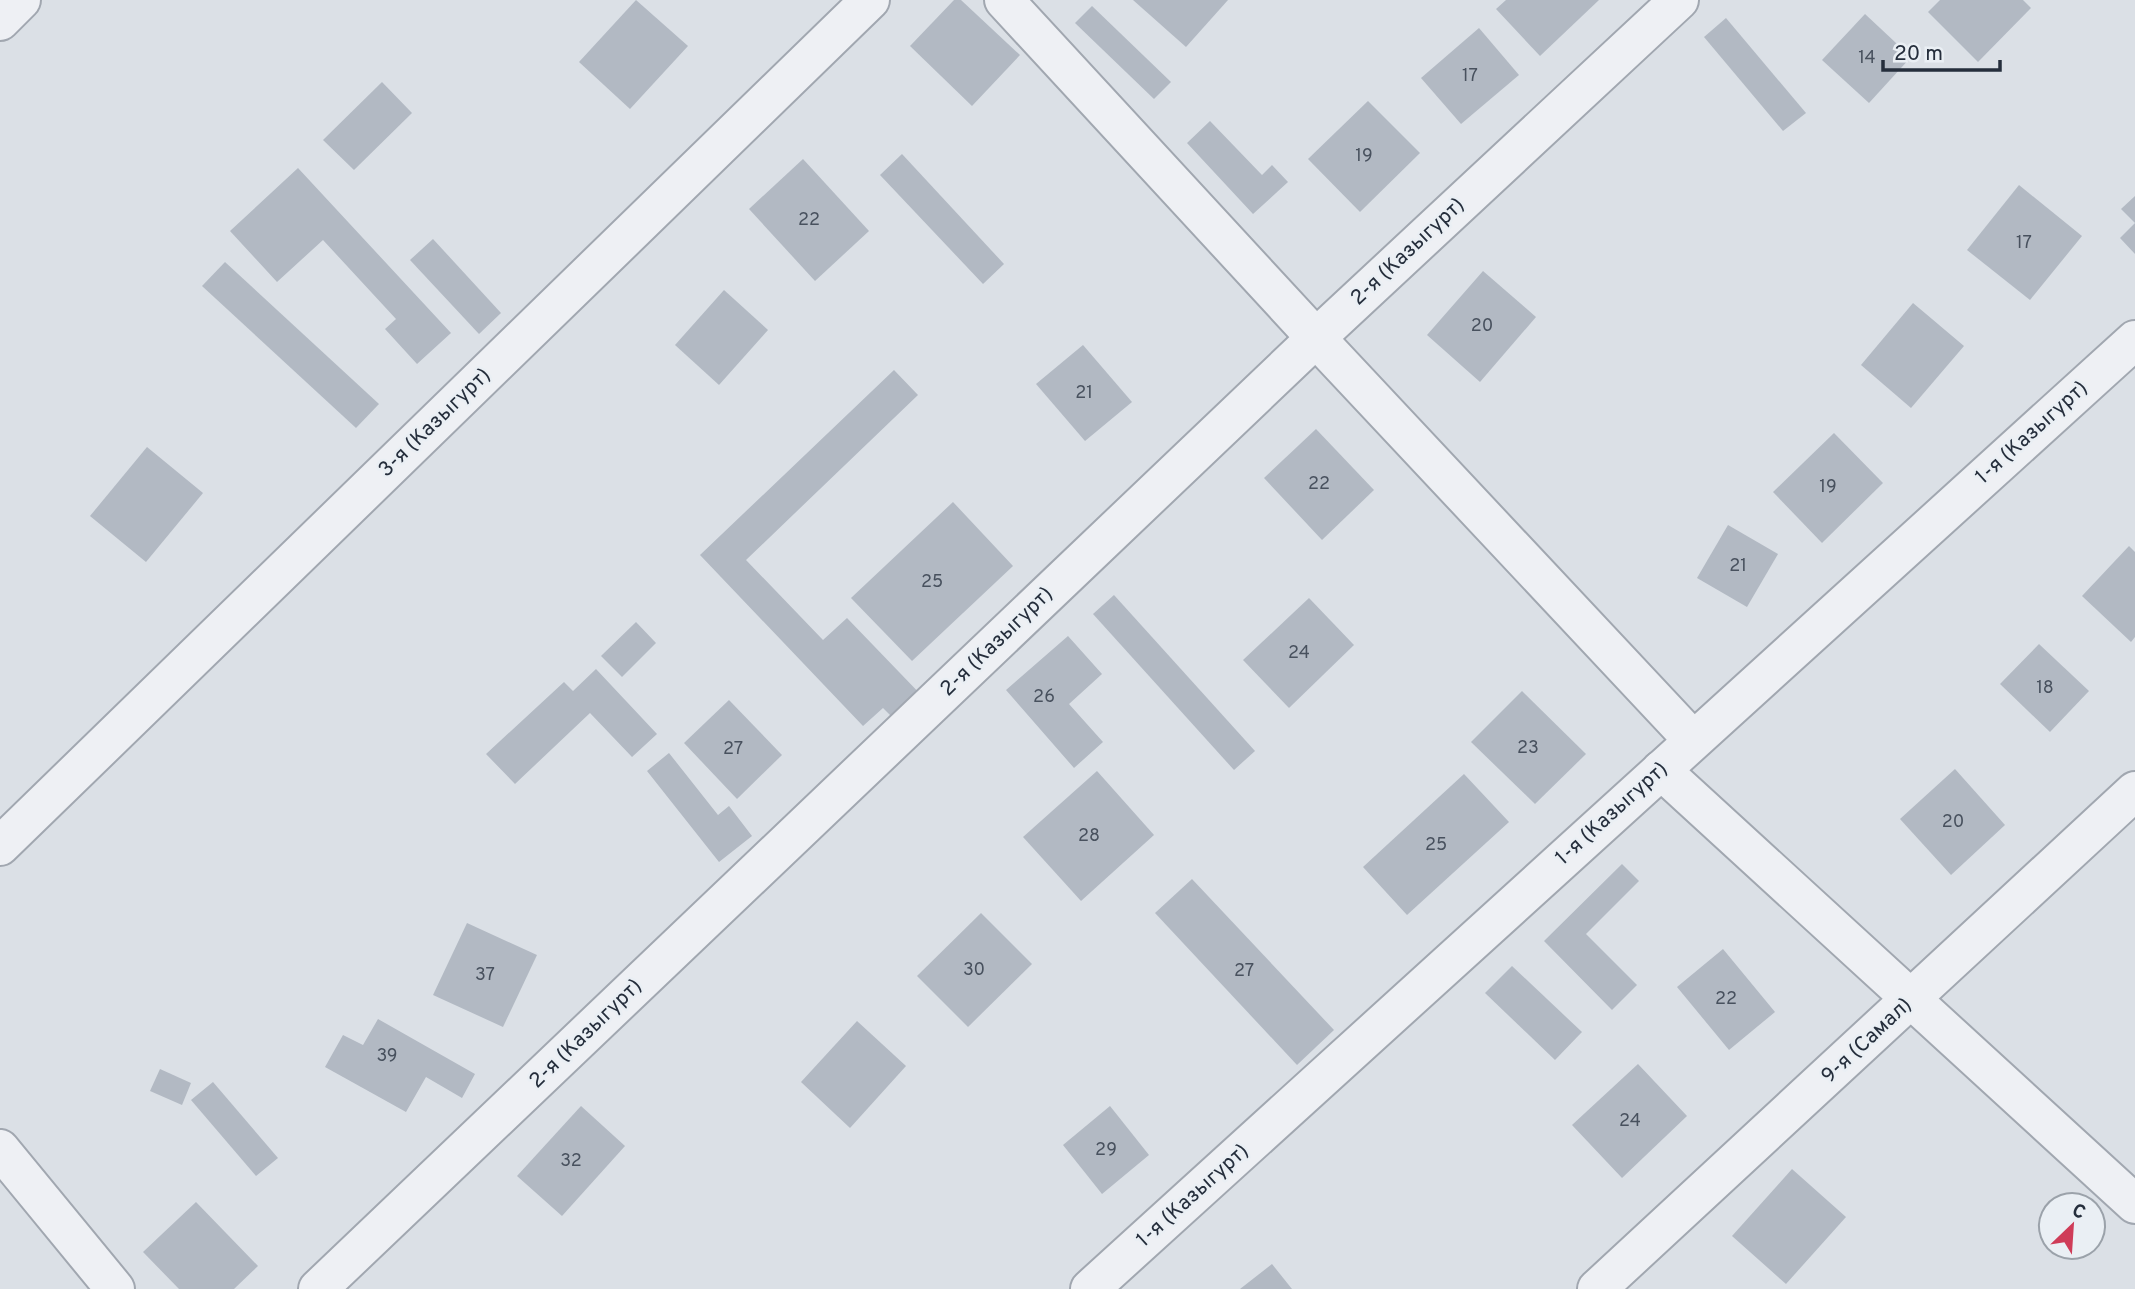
<svg xmlns="http://www.w3.org/2000/svg" width="2135" height="1289" viewBox="0 0 2135 1289" font-family="Overpass,sans-serif">
  <rect width="100%" height="100%" fill="#dbe0e6"/>
  <g fill="#b2b9c3">
    <polygon points="636,0 688,46 630,109 579,62"/>
    <polygon points="954,0 961,0 1020,55 972,106 910,46"/>
    <polygon points="1133,0 1228,0 1186,47"/>
    <polygon points="1506,0 1599,0 1540,56 1496,9"/>
    <polygon points="1940,0 2023,0 2031,8 1978,62 1928,12"/>
    <polygon points="1092,6 1171,82 1154,99 1075,23"/>
    <polygon points="1865,14 1911,57 1869,103 1822,60"/>
    <polygon points="1726,18 1806,113 1783,131 1704,37"/>
    <polygon points="1479,28 1519,75 1461,124 1421,78"/>
    <polygon points="382,82 412,113 354,170 323,140"/>
    <polygon points="1368,101 1420,153 1360,212 1308,159"/>
    <polygon points="1210,121 1262,175 1272,165 1288,182 1253,214 1187,143"/>
    <polygon points="902,154 1004,264 983,284 880,175"/>
    <polygon points="803,159 869,231 815,281 749,209"/>
    <polygon points="298,168 451,333 417,364 385,329 396,319 323,240 277,282 230,231"/>
    <polygon points="2019,185 2082,236 2030,300 1967,250"/>
    <polygon points="2135,196 2135,223 2121,209"/>
    <polygon points="2135,223 2135,254 2120,238"/>
    <polygon points="433,239 501,313 479,334 410,260"/>
    <polygon points="225,262 379,404 356,428 202,286"/>
    <polygon points="1483,271 1536,317 1480,382 1427,335"/>
    <polygon points="724,290 768,330 719,385 675,345"/>
    <polygon points="1913,303 1964,346 1911,408 1861,365"/>
    <polygon points="1083,345 1132,402 1085,441 1036,384"/>
    <polygon points="894,370 918,395 746,560 823,640 847,618 926,700 900,725 883,708 863,726 700,555"/>
    <polygon points="1316,429 1374,490 1322,540 1264,478"/>
    <polygon points="1834,433 1883,483 1822,543 1773,492"/>
    <polygon points="147,447 203,493 146,562 90,516"/>
    <polygon points="953,502 1013,566 912,661 851,598"/>
    <polygon points="1728,525 1778,554 1747,607 1697,578"/>
    <polygon points="2129,546 2135,552 2135,637 2131,642 2082,596"/>
    <polygon points="1114,595 1255,751 1234,770 1093,614"/>
    <polygon points="1309,598 1354,645 1289,708 1243,660"/>
    <polygon points="636,622 656,643 622,677 601,656"/>
    <polygon points="1068,636 1102,674 1069,704 1103,742 1074,768 1006,690"/>
    <polygon points="2039,644 2089,691 2050,732 2000,684"/>
    <polygon points="596,669 657,734 632,757 590,713 515,784 486,754 564,682 573,691"/>
    <polygon points="1522,691 1586,754 1535,804 1471,742"/>
    <polygon points="729,700 782,755 737,799 684,743"/>
    <polygon points="669,753 718,815 729,806 752,836 719,862 647,771"/>
    <polygon points="1955,769 2005,825 1951,875 1900,819"/>
    <polygon points="1097,771 1154,835 1081,901 1023,837"/>
    <polygon points="1464,774 1509,822 1407,915 1363,867"/>
    <polygon points="1622,864 1639,881 1586,934 1637,985 1612,1010 1544,941"/>
    <polygon points="1192,879 1334,1030 1297,1065 1155,913"/>
    <polygon points="981,913 1032,964 968,1027 917,976"/>
    <polygon points="467,923 537,955 503,1027 433,995"/>
    <polygon points="1723,949 1775,1012 1729,1050 1677,987"/>
    <polygon points="1512,966 1582,1032 1555,1060 1485,993"/>
    <polygon points="378,1019 475,1074 462,1098 426,1077 406,1112 325,1067 343,1035 363,1045"/>
    <polygon points="857,1021 906,1066 850,1128 801,1082"/>
    <polygon points="1638,1064 1687,1116 1622,1178 1572,1125"/>
    <polygon points="160,1069 191,1083 182,1105 150,1091"/>
    <polygon points="213,1082 278,1158 256,1176 191,1100"/>
    <polygon points="581,1106 625,1146 562,1216 517,1176"/>
    <polygon points="1110,1106 1149,1155 1102,1194 1063,1145"/>
    <polygon points="1792,1169 1846,1217 1786,1284 1732,1236"/>
    <polygon points="196,1202 258,1266 234,1289 179,1289 143,1252"/>
    <polygon points="1272,1264 1292,1289 1240,1289"/>
  </g>
  <g fill="none" stroke-linecap="round" stroke-linejoin="round">
    <defs>
      <g id="street">
        <polyline points="1004,0 1316,338 1693,740"/>
        <polyline points="0,21 21,0"/>
        <polyline points="1661,770 2135,1204"/>
        <polyline points="0,846 870,0"/>
        <polyline points="0,1149 115,1289"/>
        <polyline points="318,1289 1316,338 1679,0"/>
        <polyline points="1090,1289 2135,340"/>
        <polyline points="1597,1289 2135,791"/>
      </g>
    </defs>
    <use href="#street" stroke="#a1a7b0" stroke-width="42"/>
    <use href="#street" stroke="#eef0f4" stroke-width="38"/>
  </g>
  <g text-anchor="middle" dominant-baseline="central" stroke-width="5" stroke-linejoin="round" paint-order="stroke">
    <g font-size="18" fill="#48515e">
      <text x="1867" y="58">14</text>
      <text x="1470" y="76">17</text>
      <text x="1364" y="156">19</text>
      <text x="809" y="220">22</text>
      <text x="2024" y="243">17</text>
      <text x="1482" y="326">20</text>
      <text x="1084" y="393">21</text>
      <text x="1319" y="484">22</text>
      <text x="1828" y="487">19</text>
      <text x="1738" y="566">21</text>
      <text x="932" y="582">25</text>
      <text x="1299" y="653">24</text>
      <text x="2045" y="688">18</text>
      <text x="1044" y="697">26</text>
      <text x="1528" y="748">23</text>
      <text x="733" y="749">27</text>
      <text x="1953" y="822">20</text>
      <text x="1089" y="836">28</text>
      <text x="1436" y="845">25</text>
      <text x="974" y="970">30</text>
      <text x="1244" y="971">27</text>
      <text x="485" y="975">37</text>
      <text x="1726" y="999">22</text>
      <text x="387" y="1056">39</text>
      <text x="1630" y="1121">24</text>
      <text x="1106" y="1150">29</text>
      <text x="571" y="1161">32</text>
    </g>
    <g font-size="21" fill="#252e3c" stroke="#eaeff4">
      <text transform="translate(1408 252) rotate(-43)">2-я (Казыгурт)</text>
      <text transform="translate(435 423) rotate(-44)">3-я (Казыгурт)</text>
      <text transform="translate(2032 433) rotate(-42)">1-я (Казыгурт)</text>
      <text transform="translate(997 642) rotate(-44)">2-я (Казыгурт)</text>
      <text transform="translate(1612 814) rotate(-42)">1-я (Казыгурт)</text>
      <text transform="translate(586 1034) rotate(-44)">2-я (Казыгурт)</text>
      <text transform="translate(1867 1041) rotate(-43)">9-я (Самал)</text>
      <text transform="translate(1193 1196) rotate(-42)">1-я (Казыгурт)</text>
    </g>
  </g>
  <g transform="translate(2072 1226) rotate(25)"><circle r="33" fill="#eaeff4" stroke="#9ba2aa" stroke-width="2"/>
  <path d="M0-5L12 26L0 18L-12 26Z" fill="#cf3c58"/>
  <text y="-10" font-size="19" font-weight="bold" text-anchor="middle" fill="#252e3c">С</text>
  </g>
  <path d="M1883 60v10h117v-10" fill="none" stroke="#252e3c" stroke-width="3.5"/>
  <text x="1894" y="60" font-size="21" fill="#252e3c" stroke="#eaeff4" stroke-width="5" paint-order="stroke">20 m</text>
</svg>
